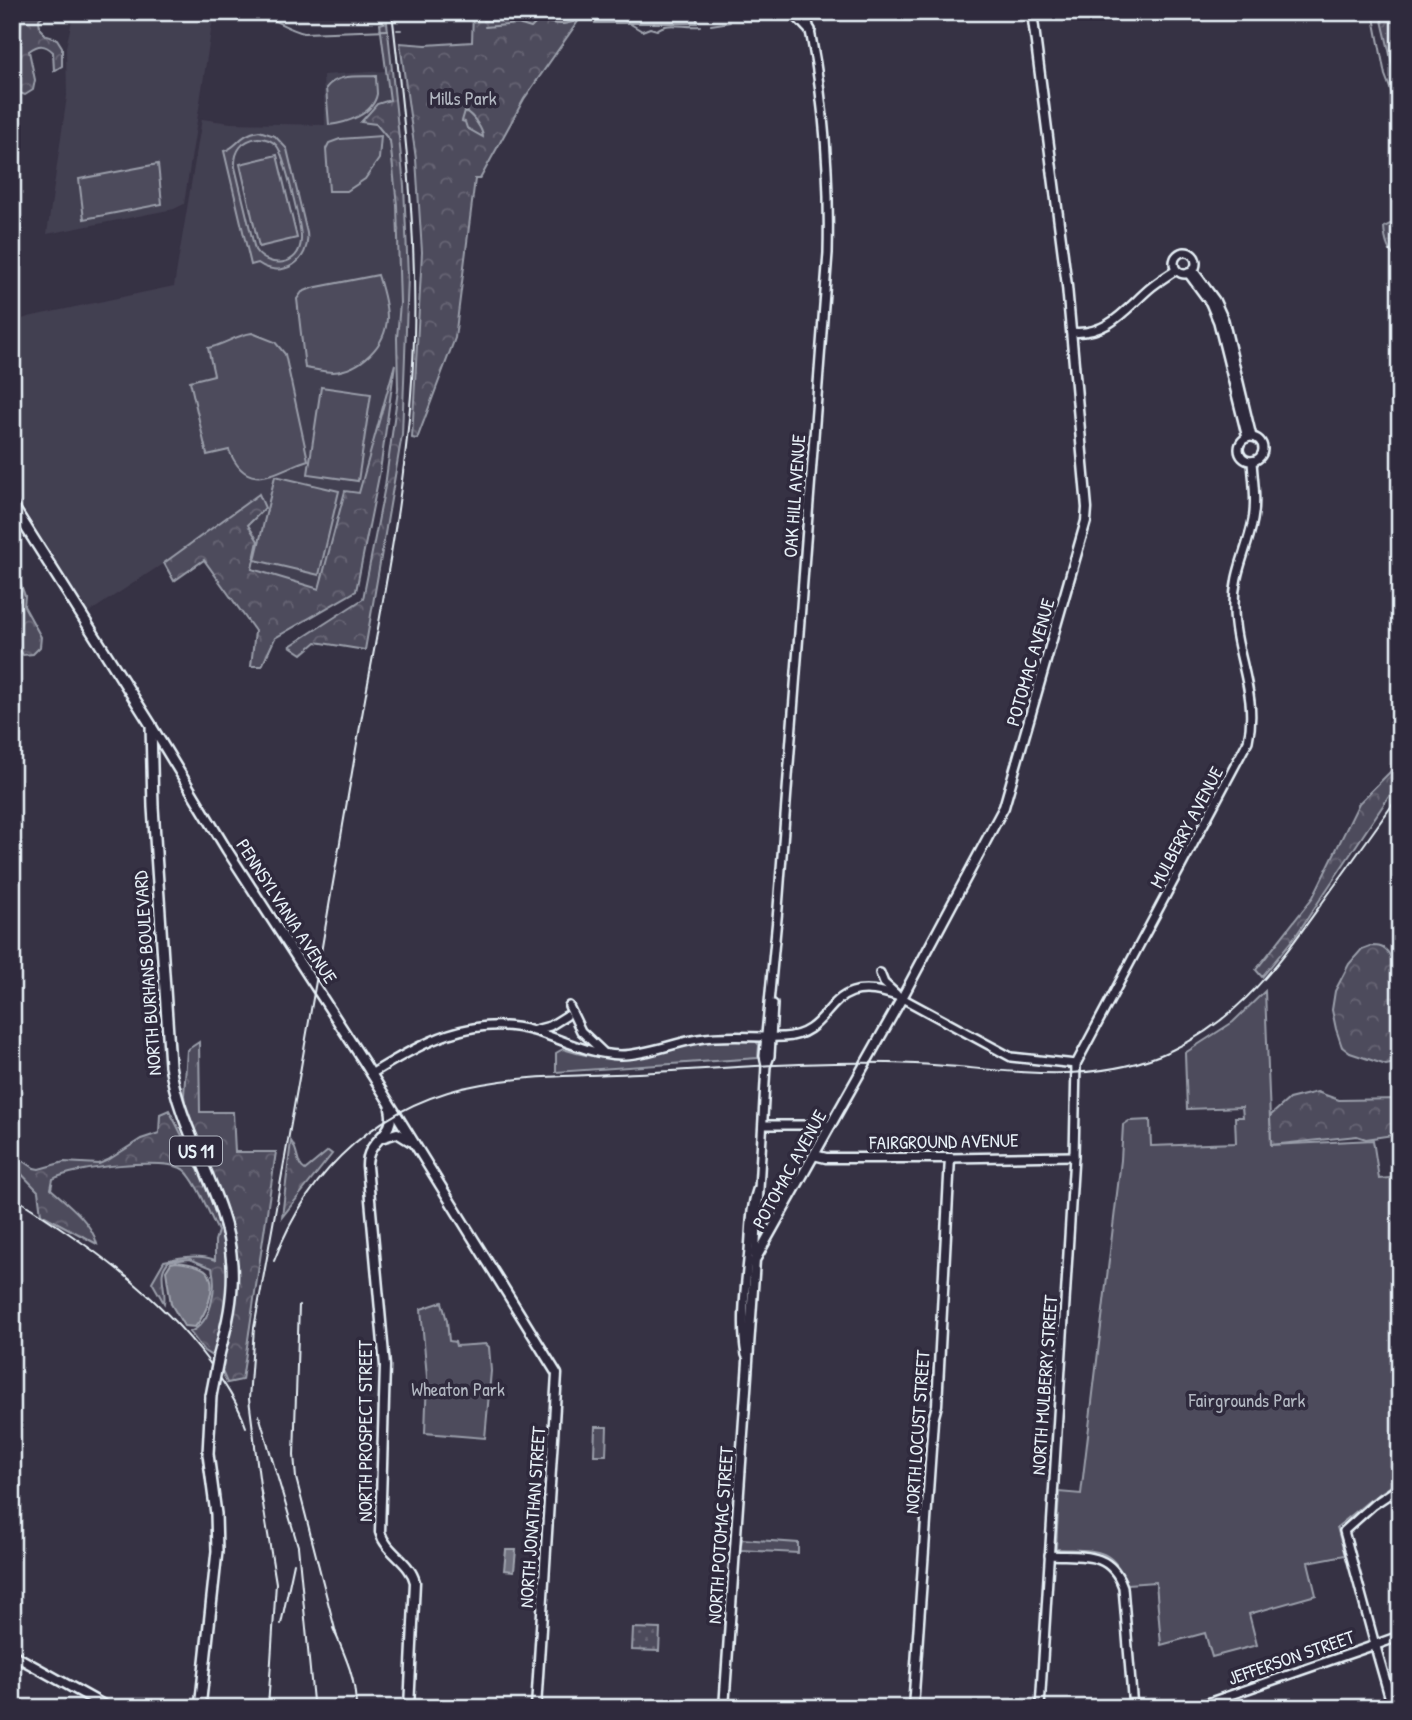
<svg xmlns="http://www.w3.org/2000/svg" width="1412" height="1720" viewBox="0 0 1412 1720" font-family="'Patrick Hand',sans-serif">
  <defs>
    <pattern id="grass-dots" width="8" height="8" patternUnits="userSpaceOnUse" patternTransform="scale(1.75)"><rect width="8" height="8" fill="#4d4b5c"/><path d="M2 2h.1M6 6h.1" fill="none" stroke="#676574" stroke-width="1.8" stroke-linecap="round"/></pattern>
    <pattern id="forest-crowns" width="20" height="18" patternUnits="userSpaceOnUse" patternTransform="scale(1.75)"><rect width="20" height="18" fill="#4d4b5c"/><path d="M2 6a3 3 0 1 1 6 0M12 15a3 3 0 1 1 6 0" fill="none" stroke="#676574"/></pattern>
  </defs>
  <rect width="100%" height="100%" fill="#363244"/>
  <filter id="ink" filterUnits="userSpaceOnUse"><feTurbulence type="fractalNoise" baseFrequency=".0143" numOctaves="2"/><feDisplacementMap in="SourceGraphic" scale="14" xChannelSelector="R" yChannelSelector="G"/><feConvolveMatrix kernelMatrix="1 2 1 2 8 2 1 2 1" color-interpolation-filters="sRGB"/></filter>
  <g filter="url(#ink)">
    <g fill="#433f51">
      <polygon points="74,12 214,12 184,204 174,209 47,234 67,96 66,47"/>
      <polygon points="386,71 390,87 390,141 397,205 400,303 395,364 380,471 356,591 255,631 204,560 174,581 164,563 88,613 12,490 12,323 28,317 174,286 202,119 231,123 325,125 323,75"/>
    </g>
    <polygon fill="url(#grass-dots)" stroke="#9a9eaa" stroke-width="2" points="633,1628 660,1629 659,1651 632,1650"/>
    <g fill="url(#forest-crowns)" stroke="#9a9eaa" stroke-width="2">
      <path d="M12,12h54l-20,1 -7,6 1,10 7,7 10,3 5,8v19l-8,5 -1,-19c-8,-8 -14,-8 -24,-1l6,29 -2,10 -8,5 -13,-5z"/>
      <polygon points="473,12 484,12 484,21 581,17 524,99 480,179 475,179 455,338 417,439 412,438 422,252 416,159 400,43 426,45 472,42"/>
      <polygon points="1380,12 1400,12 1400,97"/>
      <polygon points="387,22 404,186 408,276 402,435 365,650 316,642 302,654 290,646 363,599 385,486 398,390 397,338 400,303 397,205 390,141 376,124 361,122 377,104 390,100 380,24"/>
      <path d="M1400,219v42c-12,-8 -15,-19 -16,-34z"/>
      <polygon points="395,364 380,471 356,591 275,638 262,666 251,666 255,631 204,560 174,581 164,563 259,494 265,508 248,525 258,541 252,569 319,589 345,491 359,493"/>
      <polygon points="12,561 25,596 24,606 41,637 40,647 33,654 23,655 12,639 12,607 20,600 12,588"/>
      <polygon points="1400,762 1400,780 1297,934 1262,977 1256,970 1313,897 1359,803"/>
      <path d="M1370,946c8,0 14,0 19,8 11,16 16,93 6,109l-9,2 -36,-12 -8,-6 -6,-18 -4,-19 3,-19 14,-27 13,-15z"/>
      <polygon points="199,1042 200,1112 233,1112 235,1152 276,1152 242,1380 227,1383 221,1369 238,1284 236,1262 229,1223 187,1120 184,1095 187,1050"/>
      <polygon points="1317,1092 1339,1100 1400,1099 1400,1134 1366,1139 1357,1136 1271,1145 1270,1116 1289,1099"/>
      <path d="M169,1110c26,50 59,115 59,173 0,21 -7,44 -11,64l-5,9 -8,-5 -14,-19c22,-10 27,-43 22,-64l-22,-9 -21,2c-13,13 -2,26 -5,42l-12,-21 12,-21c17,-4 34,-7 51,-1v-19l3,-10c-8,-15 -21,-50 -34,-61 -15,-14 -113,-2 -131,9l-2,10c16,14 41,33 46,55l-56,-30 -3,-23 -26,-27v-7l3,-2 19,13 5,1 25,-7 35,2 9,-4 33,-21 18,-6 1,-19z"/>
      <path d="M291,1141c8,10 5,24 14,29l23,-19 4,3 -50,63z"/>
    </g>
    <g fill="#4d4b5c" stroke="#9a9eaa" stroke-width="2" fill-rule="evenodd">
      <polygon points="596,12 697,12 697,23 595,23"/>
      <path d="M376,76c0,6 1,13 1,18 -4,21 -31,29 -48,31l-3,-37c11,-15 34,-11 50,-12z"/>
      <path d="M465,111c8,4 18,19 18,26l-16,-9 -2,-6 -3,-1z"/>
      <path d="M259,131l16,5 12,13 20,84c4,28 -25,47 -49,30l-7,2 -27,-114c13,-3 15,-17 35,-20zM258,138c8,0 14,2 19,8 7,9 25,82 24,94 -1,27 -33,29 -46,10l-20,-83c-1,-16 7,-27 23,-29z"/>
      <polygon points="381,136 379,159 365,179 347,191 329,191 326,149 329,143 340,139"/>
      <polygon points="277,155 297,238 259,247 240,164"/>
      <polygon points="158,164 162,204 84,219 79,179"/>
      <path d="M378,275c4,13 9,28 9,43 -1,28 -27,52 -54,54 -9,0 -19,-3 -28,-4l-8,-69 5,-7 10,-4z"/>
      <path d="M252,333l23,9 10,12 23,106c-30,9 -60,37 -79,-10l-22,5 -17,-74 24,-6 -6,-27c16,-3 28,-13 44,-15z"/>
      <polygon points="321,387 371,394 358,481 308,474"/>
      <polygon points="275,476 339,491 319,575 255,560"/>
      <path d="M1265,991l6,154 102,-5 6,39 21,-2v303l-30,20 -33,27 8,28 -37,7 8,33 -67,19 8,31 -45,12 -7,-24 -44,12 -5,-63 -29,2c-15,-39 -34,-33 -71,-35l3,-57 22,2 40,-334 2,-35 6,-4 21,-1 1,26 85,-3 -1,-26h8l-1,-10 -55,2 -2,-56 48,-31z"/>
      <path d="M754,1039l5,6 -1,13 -202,14v-19l7,-4c52,17 69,5 119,-5 24,-4 48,-4 72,-5z"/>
      <polygon points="442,1302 447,1321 449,1341 455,1342 456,1346 486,1344 489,1347 491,1371 485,1438 425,1433 427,1377 421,1309"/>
      <polygon points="595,1427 607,1427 606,1455 594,1455"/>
      <polygon points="742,1539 798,1543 798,1553 740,1550"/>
    </g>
    <g fill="#70717f" stroke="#a0a4af" stroke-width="2">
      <path d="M176,1262c9,1 27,3 32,11 10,15 -3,42 -13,54l-11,-1 -13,-22 -5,-33 5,-8z"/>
      <polygon points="506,1550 516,1550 514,1571 504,1570"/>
    </g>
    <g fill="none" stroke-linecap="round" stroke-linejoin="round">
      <g stroke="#a0a4af" stroke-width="2">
        <polyline points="211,12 257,17"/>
        <path d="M611,12l31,19 8,-3 7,2c10,-9 29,-2 43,-4"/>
        <polyline points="1373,12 1385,75 1393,96 1392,107 1400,123"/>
        <path d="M264,16c13,5 26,14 40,17l84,-3"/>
        <polyline points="711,25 730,22"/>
        <path d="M485,27l33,-3 13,4 9,-9c14,7 37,8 46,-7"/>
        <polyline points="397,30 401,30"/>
      </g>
      <defs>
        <g id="tertiary">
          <circle cx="1185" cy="263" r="11"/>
          <polyline points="1193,270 1215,300 1224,320 1252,437"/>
          <polyline points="1188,273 1210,303 1218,322 1247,438"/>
          <path d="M1071,332c36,4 54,-22 78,-43 8,-7 18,-13 27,-19"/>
          <circle cx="1251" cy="449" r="12"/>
          <polyline points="880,973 884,983 896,994"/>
          <polyline points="569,1006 581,1031 603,1052"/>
          <polyline points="535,1030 550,1026 566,1016"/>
          <polyline points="767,1064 770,1056 773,1004"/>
          <path d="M371,1074c50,-31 103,-61 163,-43 30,9 54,23 86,24 26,0 53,-12 78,-16 28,-5 56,-1 85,-2 56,-2 38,-70 119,-39l109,59 65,7"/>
          <polyline points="763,1125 831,1125"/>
          <polyline points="950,1158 1074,1156"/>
          <path d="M755,1260l11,-195 -2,-9 14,-148 50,-655c2,-82 -4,-161 -22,-241"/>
          <path d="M746,1355c-6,-34 0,-71 3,-105 2,-21 1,-41 8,-60"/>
          <path d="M1049,1555c32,2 61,-5 74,32l10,121"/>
          <path d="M1040,1708l34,-552 2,-92 172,-323c11,-47 -14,-87 -14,-133 -1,-35 13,-56 19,-88 4,-20 0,-40 -1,-59"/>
          <polyline points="1193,1708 1375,1645 1344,1531 1373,1505 1400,1487"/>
        </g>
        <g id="secondary">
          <polyline points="151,725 227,850 364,1062 557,1374 536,1708"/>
          <path d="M390,1109c7,27 -23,28 -23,57l18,200 -5,166c6,21 30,29 35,50l-6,126"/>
          <polyline points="384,1137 397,1133 410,1141"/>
          <polyline points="814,1155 826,1158 950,1158 937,1405 933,1420 913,1708"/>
          <polyline points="12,1654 109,1708"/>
          <polyline points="724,1708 755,1260 902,998 1004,807 1086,521 1087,508 1067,286 1032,12"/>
          <polyline points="1393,1708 1375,1645 1400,1636"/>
        </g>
        <g id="primary">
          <polyline points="793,12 810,30"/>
          <path d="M12,505l139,220 2,82 17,258c10,70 58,130 62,200 2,31 -5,60 -13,90"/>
          <polyline points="200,1708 217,1551 216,1514 208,1454 211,1396"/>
        </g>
      </defs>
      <use href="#tertiary" stroke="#e8f1f8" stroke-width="12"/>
      <use href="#secondary" stroke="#e8f1f8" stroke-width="13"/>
      <use href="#primary" stroke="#e8f1f8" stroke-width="14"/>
      <use href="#tertiary" stroke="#2f2a3d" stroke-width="7"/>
      <use href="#secondary" stroke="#2f2a3d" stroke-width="8"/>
      <use href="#primary" stroke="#2f2a3d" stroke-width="9"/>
      <g stroke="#e8f1f8" stroke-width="2">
        <path d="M12,1196c74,47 144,95 197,166 15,21 29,41 37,65"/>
        <path d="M274,1261c35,-93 108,-160 208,-177 56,-10 116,-8 173,-12 87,-5 173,-12 260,-8 88,4 173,25 257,-14 68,-31 108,-88 150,-147 26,-36 52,-72 78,-109"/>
        <polyline points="299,1305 294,1455 296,1478 337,1637"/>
        <polyline points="259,1415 298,1546 313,1701"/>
        <polyline points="261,1492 276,1583 268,1708"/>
        <path d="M262,1501l-13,-102 5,-71c36,-193 69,-386 102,-579 24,-136 54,-272 58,-410 3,-110 -10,-218 -22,-327"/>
        <polyline points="281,1624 294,1563"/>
        <path d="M333,1628c12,27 23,50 23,80"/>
      </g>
      <defs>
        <polyline id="primary-bridge" points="211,1396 219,1355"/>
      </defs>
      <use href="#primary-bridge" stroke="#e8f1f8" stroke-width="14" stroke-linecap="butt"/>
      <use href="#primary-bridge" stroke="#2f2a3d" stroke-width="9"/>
    </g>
  </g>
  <g text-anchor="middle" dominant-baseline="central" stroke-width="7" stroke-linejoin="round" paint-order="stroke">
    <rect fill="#2f2a3d" stroke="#b0b5c0" stroke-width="2" x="170" y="1136.5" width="52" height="29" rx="5"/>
    <g font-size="18" font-weight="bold" fill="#e8f1f8">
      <text x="196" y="1151">US 11</text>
    </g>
    <g font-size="19" fill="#b2b7c1" stroke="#2f2a3d">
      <text x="463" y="98">Mills Park</text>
      <text x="458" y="1389">Wheaton Park</text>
      <text x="1247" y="1400">Fairgrounds Park</text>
    </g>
    <g font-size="19" fill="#e8f1f8" stroke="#2f2a3d">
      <text transform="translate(794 496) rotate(-86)">OAK HILL AVENUE</text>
      <text transform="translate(1030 662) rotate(-74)">POTOMAC AVENUE</text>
      <text transform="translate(1186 827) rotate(-62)">MULBERRY AVENUE</text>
      <text transform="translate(287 911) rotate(57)">PENNSYLVANIA AVENUE</text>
      <text transform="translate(147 973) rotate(-94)">NORTH BURHANS BOULEVARD</text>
      <text transform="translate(944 1141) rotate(-1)">FAIRGROUND AVENUE</text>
      <text transform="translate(789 1169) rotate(-61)">POTOMAC AVENUE</text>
      <text transform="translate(1044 1385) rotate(-86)">NORTH MULBERRY STREET</text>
      <text transform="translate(365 1431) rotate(-90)">NORTH PROSPECT STREET</text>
      <text transform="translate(917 1432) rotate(-86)">NORTH LOCUST STREET</text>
      <text transform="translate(532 1517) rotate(-86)">NORTH JONATHAN STREET</text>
      <text transform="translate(720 1535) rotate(-86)">NORTH POTOMAC STREET</text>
      <text transform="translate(1291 1657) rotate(-19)">JEFFERSON STREET</text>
    </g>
  </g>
  <rect width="1412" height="1720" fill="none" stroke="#2f2a3d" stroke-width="42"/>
  <rect x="21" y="21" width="1370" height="1678" fill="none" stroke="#e8f1f8" stroke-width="2.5" filter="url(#ink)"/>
</svg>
